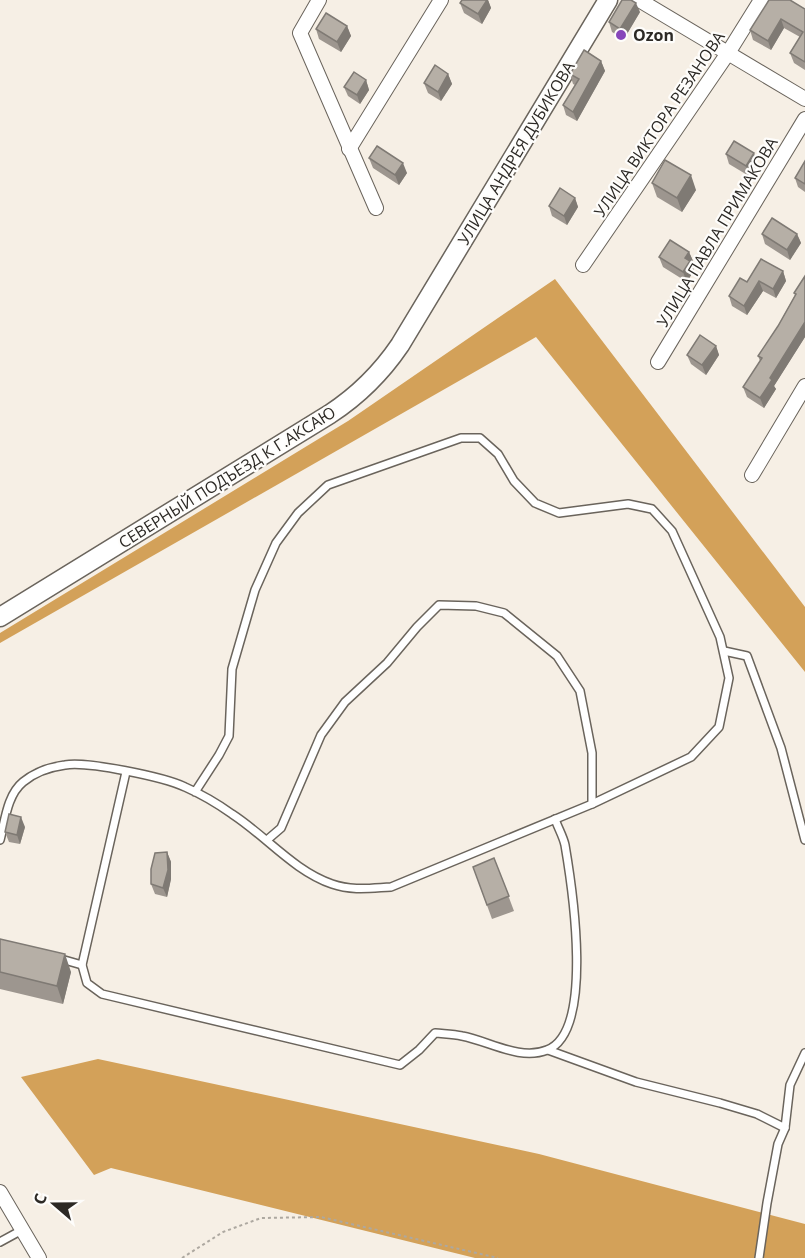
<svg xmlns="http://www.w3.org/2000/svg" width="805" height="1258" viewBox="0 0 805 1258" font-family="'Open Sans',sans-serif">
  <rect width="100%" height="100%" fill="#f6efe5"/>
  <g fill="#d3a159">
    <polygon points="555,279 805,607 805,672 536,337 0,643 0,633 348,421"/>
    <polygon points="98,1059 539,1154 805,1224 805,1258 475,1258 111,1168 94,1175 21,1077"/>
  </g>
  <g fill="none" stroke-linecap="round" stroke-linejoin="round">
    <defs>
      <g id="lane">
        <polyline points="724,651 747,656 781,748 805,840"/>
        <path d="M126,772l-44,193 5,18 15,11 298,71 19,-15 16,-17c9,1 18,1 27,3 27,5 58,25 85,14 48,-18 25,-164 18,-205 -2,-9 -7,-17 -10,-26"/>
        <path d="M0,840c5,-19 7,-45 23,-58 12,-10 27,-15 42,-17 22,-4 99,12 120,22 16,7 33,17 47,27 34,22 62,57 100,70 20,7 39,4 59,3l201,-83 99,-47 28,-30 10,-49 -9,-41 -48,-106 -20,-22 -24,-5 -69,9 -24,-10 -21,-22 -16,-27 -18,-16h-19l-133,47 -30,28 -22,30 -21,47 -23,79 -3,67 -10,19 -24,37"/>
        <polyline points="267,840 281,828 321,735 345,702 387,663 417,627 439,605 476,606 504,613 557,656 580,691 592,753 592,804"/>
        <polyline points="61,959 82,965"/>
        <polyline points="548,1050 636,1082 720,1103 757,1114 785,1128"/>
        <polyline points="0,1242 22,1230"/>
        <polyline points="759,1258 767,1203 778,1144 785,1128 790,1085 805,1053"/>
      </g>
      <g id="street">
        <polyline points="319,0 300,33 376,208"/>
        <polyline points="639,0 805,99"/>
        <polyline points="349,149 441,0"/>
        <polyline points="583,265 728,53 761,0"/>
        <polyline points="658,362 805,119"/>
        <polyline points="752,475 805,386"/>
        <polyline points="0,1192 39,1258"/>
      </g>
      <path id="secondary" d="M0,617l330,-203c29,-19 51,-41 70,-69l208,-345"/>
    </defs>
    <use href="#lane" stroke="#6a645c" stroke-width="10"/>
    <use href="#street" stroke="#6a645c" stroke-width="16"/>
    <use href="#secondary" stroke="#6a645c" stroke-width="21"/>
    <polyline stroke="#ada8a0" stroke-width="2" stroke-dasharray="3 3" stroke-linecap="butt" points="182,1258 223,1232 261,1218 321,1217 498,1258"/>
    <use href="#lane" stroke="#fff" stroke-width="7"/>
    <use href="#street" stroke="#fff" stroke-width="14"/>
    <use href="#secondary" stroke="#fff" stroke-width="18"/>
  </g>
  <g fill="#9d968f">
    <polygon points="462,0 488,0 491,8 482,24 464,13 460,3"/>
    <polygon points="805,9 805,70 794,63 790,53 800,37 784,28 771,50 753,40 750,30"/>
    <polygon points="640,12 624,39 612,32 609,22"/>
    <polygon points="347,26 351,36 341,52 319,39 316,29"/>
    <polygon points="601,61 605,71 577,121 566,115 563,105 575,85 573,84 570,74"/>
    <polygon points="448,74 452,84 441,101 428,93 424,83"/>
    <polygon points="366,80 369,90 360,104 348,96 344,87"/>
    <polygon points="726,154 757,163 749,176 729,164"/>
    <polygon points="369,158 407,173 399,185 373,168"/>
    <polygon points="805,161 805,192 798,187 795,178"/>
    <polygon points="652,183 696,190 682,212 657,197"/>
    <polygon points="575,198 578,207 567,225 552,216 549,206"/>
    <polygon points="762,234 797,234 801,243 790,260 765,244"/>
    <polygon points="689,252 693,261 691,264 694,270 687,282 663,267 659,257"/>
    <polygon points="783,271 786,281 776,298 763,291 747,315 732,306 729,296 747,282"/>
    <polygon points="805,276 805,337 774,386 776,389 764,408 747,397 743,387 760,361 758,356 778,326 795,295 794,293"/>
    <polygon points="716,346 719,355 706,375 691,364 687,355"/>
    <polygon points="25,827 20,844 9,842 5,832"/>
    <polygon points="167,852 171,862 171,879 167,897 155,894 151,884"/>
    <polygon points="494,858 514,911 492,919 473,867"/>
    <polygon points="0,939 71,972 63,1004 0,989"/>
  </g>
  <g fill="#7f7a74">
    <polygon points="487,0 488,0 491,8 482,24 478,14"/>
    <polygon points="636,3 640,12 624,39 620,29"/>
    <polygon points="781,19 784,28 771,50 768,41"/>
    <polygon points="347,26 351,36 341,52 337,42"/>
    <polygon points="601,61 605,71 577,121 573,112"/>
    <polygon points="448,74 452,84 441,101 438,92"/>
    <polygon points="366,80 369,90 360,104 357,95"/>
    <polygon points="754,153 757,163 749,176 746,166"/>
    <polygon points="403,163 407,173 399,185 395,175"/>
    <polygon points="691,175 696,190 682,212 677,198"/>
    <polygon points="575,198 578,207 567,225 564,216"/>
    <polygon points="797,234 801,243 790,260 787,250"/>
    <polygon points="689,252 693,261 691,264 694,270 687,282 683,272 685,258"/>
    <polygon points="783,271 786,281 776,298 773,289"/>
    <polygon points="759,281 763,291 747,315 744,306"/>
    <polygon points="805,322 805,337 774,386 776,389 764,408 760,398 770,378"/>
    <polygon points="716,346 719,355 706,375 702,365"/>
    <polygon points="21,817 25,827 20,844 17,835"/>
    <polygon points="167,852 171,862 171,879 167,897 163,888"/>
    <polygon points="65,954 71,972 63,1004 57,986"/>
  </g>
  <g fill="#b6afa6" stroke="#7f7a74" stroke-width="1.5">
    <polygon points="462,0 487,0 478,14 460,3"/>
    <polygon points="622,0 631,0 636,3 620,29 609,22"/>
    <polygon points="769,0 790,0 805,9 805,62 790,53 803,32 781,19 768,41 750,30"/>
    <polygon points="326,13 347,26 337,42 316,29"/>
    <polygon points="584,50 601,61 573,112 563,105 579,79 570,74"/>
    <polygon points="435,65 448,74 438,92 424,83"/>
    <polygon points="354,72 366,80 357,95 344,87"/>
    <polygon points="734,141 754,153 746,166 726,154"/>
    <polygon points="377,146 403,163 395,175 369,158"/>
    <polygon points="665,160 691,175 677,198 652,183"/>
    <polygon points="805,161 805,184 795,178"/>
    <polygon points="560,188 575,198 564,216 549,206"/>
    <polygon points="772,218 797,234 787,250 762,234"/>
    <polygon points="670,240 689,252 685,258 690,261 683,272 659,257"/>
    <polygon points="761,259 783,271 773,289 759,281 744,306 729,296 740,278 747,282"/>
    <polygon points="805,276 805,322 770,378 772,380 760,398 743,387 762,358 758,356 778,326 796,294 794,293"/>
    <polygon points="700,335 716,346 702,365 687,355"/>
    <polygon points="9,814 21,817 17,835 5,832"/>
    <polygon points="167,852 168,870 163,888 151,884 151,869 155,853"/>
    <polygon points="494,858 509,896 487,905 473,867"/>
    <polygon points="0,939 65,954 57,986 0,972"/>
  </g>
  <circle fill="#8746ba" stroke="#fefdfb" stroke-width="2" cx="621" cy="35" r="6"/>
  <g text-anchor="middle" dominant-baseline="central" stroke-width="4.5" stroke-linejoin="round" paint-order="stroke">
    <g font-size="16" font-weight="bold" fill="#2c2925" stroke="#fefdfb" text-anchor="start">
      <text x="633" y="35">Ozon</text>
    </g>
    <g font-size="16" fill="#2c2925" stroke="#fefdfb">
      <text transform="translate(659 124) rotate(-56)">УЛИЦА ВИКТОРА РЕЗАНОВА</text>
      <text transform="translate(516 153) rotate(-59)">УЛИЦА АНДРЕЯ ДУБИКОВА</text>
      <text transform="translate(717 232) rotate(-59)">УЛИЦА ПАВЛА ПРИМАКОВА</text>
      <text transform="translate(227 477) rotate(-32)">СЕВЕРНЫЙ ПОДЪЕЗД К Г.АКСАЮ</text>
    </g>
  </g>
  <g transform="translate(54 1204) rotate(290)" stroke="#fefdfb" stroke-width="4.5" paint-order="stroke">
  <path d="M0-4.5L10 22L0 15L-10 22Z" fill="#2c2925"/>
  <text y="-9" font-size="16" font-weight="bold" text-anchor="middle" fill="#2c2925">С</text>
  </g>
</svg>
